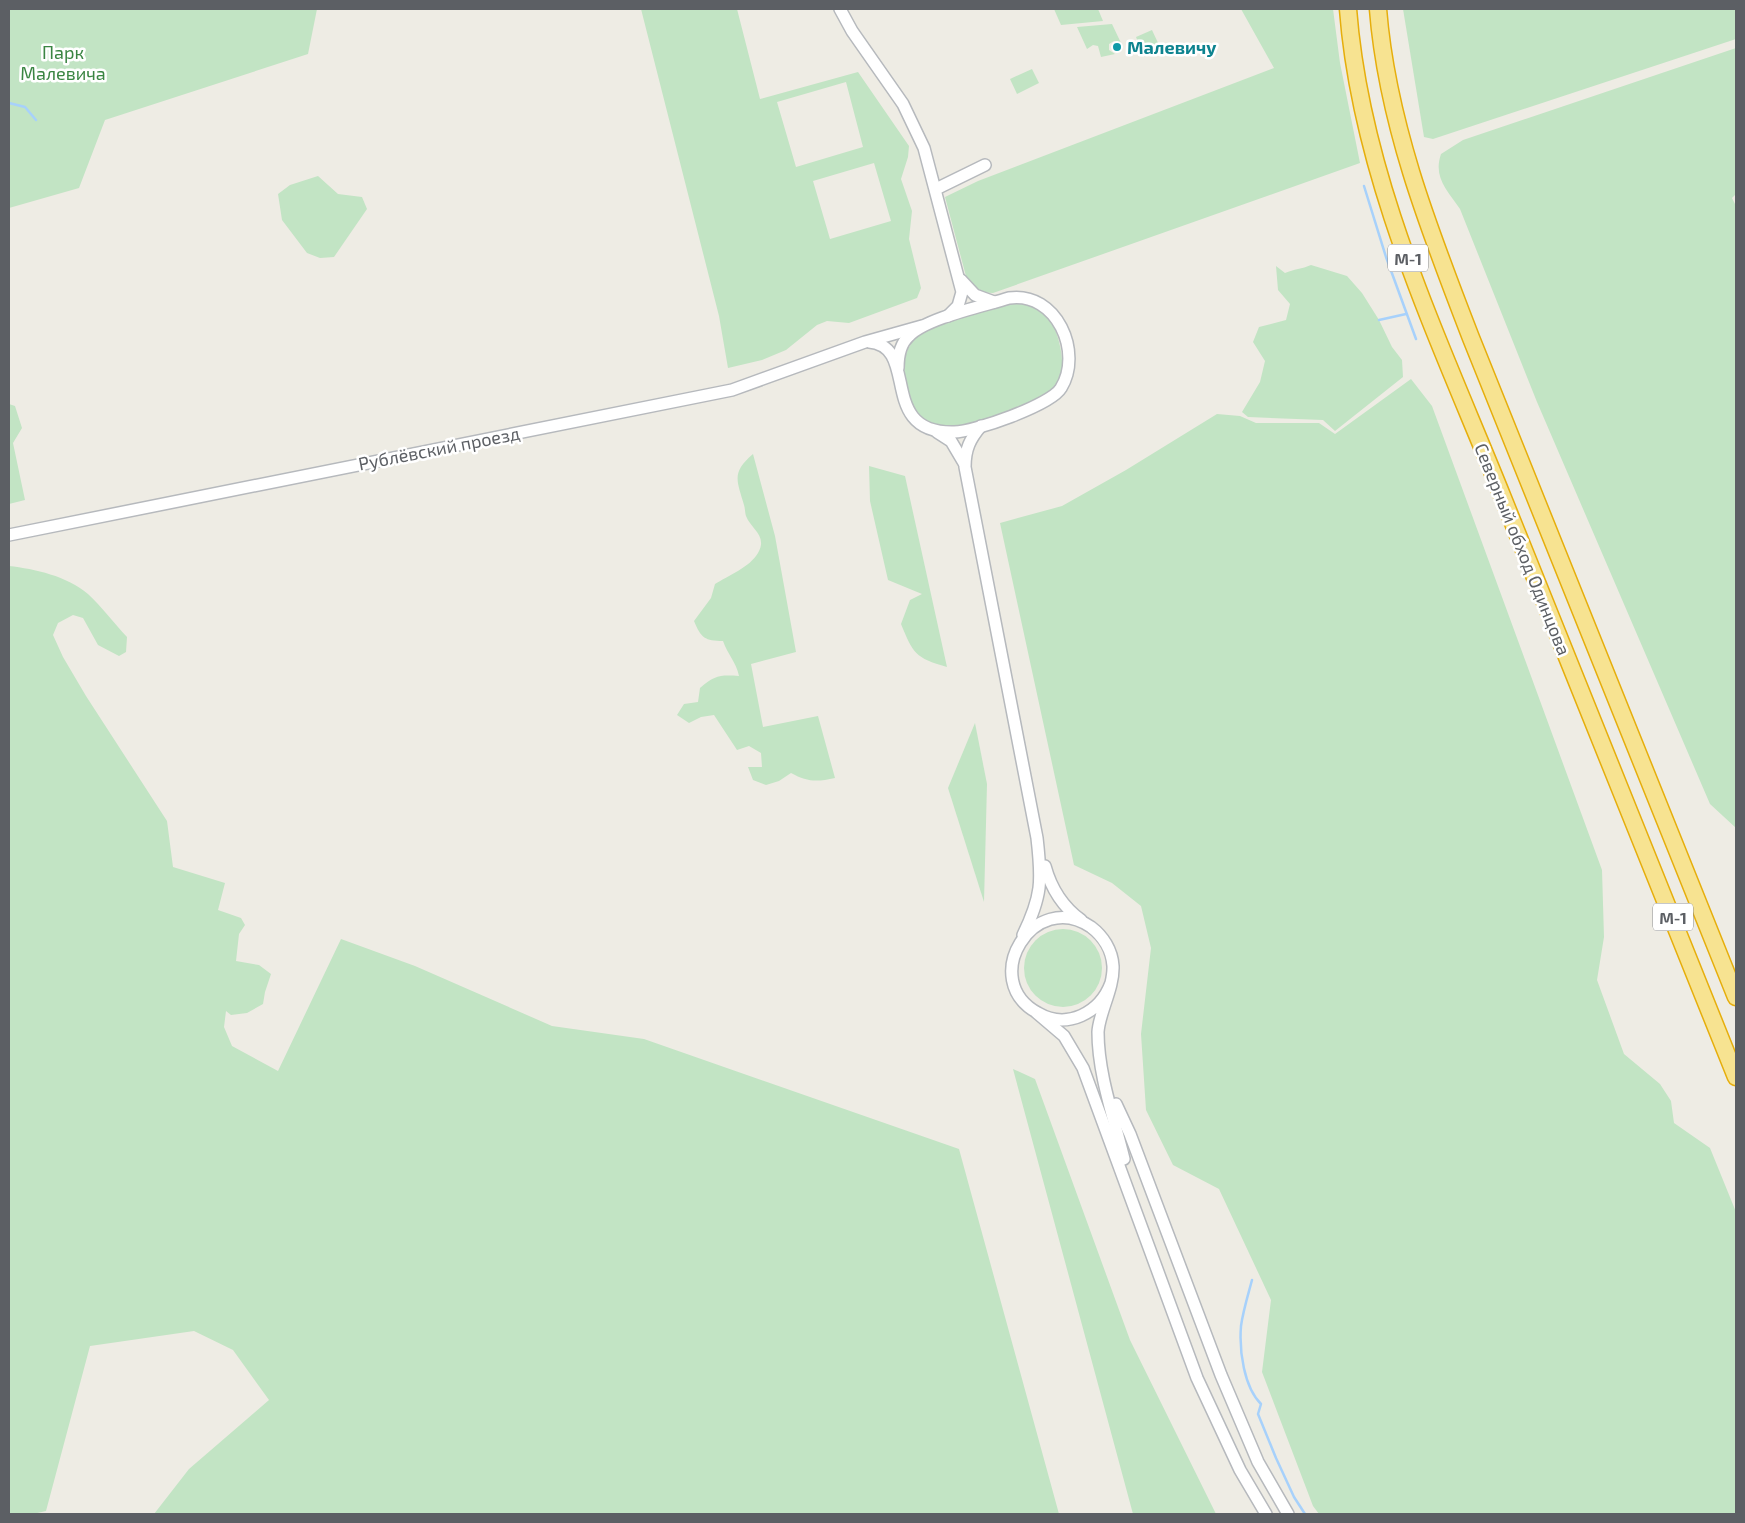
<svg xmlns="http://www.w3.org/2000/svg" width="1745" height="1523" viewBox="0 0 1745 1523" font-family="'Exo 2',sans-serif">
  <rect width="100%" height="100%" fill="#eeece4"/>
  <g fill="#c2e4c4" fill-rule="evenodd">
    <polygon points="9,9 317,9 308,54 105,120 79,188 9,208"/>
    <path d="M641,9h96l23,90 98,-27 51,74 -1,11 -7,22 11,32 -3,28 12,49 -4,10 -68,25 -22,-2 -10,4 -31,25 -24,10 -34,8 -9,-52zM846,82l17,65 -67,20 -19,-65zM874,163l17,58 -61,18 -17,-58z"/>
    <polygon points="1054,9 1098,9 1103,21 1061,25"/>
    <path d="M1241,9h92l7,54 20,100 -367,130c-12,0 -17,-5 -26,-13l-22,-83 33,-16 296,-113z"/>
    <polygon points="1403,9 1736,9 1736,39 1433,139 1424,137"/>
    <polygon points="1112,24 1121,43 1114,41 1109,44 1109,50 1115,54 1101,57 1098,46 1093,45 1087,49 1077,27"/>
    <polygon points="1152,30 1159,45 1142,52 1136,37"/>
    <path d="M1736,48v146l-4,4 4,8v622l-26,-24 -173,-402 -77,-193c-13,-19 -27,-32 -19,-55l22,-14z"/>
    <polygon points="1032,69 1039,83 1017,94 1010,79"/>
    <polygon points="318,176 338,194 362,197 367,209 334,257 320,258 307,253 282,220 278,194 290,185"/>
    <path d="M1311,265l36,11 15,17 17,27 13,27 10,13 1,17 -68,54 -12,-11 -75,-3 -6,-5 18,-30 5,-21 -12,-19 6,-15 27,-7 4,-16 -12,-14 -2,-24 9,7c9,-4 17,-4 26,-8z"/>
    <path d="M1016,303c12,1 23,5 31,13 12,13 21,53 11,68 -3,6 -14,14 -20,17 -9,5 -74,26 -83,27 -12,0 -26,-4 -35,-12 -19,-17 -24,-61 -3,-79 18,-13 66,-25 89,-33z"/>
    <polygon points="1411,379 1432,406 1602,870 1604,937 1597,980 1624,1054 1660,1084 1671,1101 1674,1123 1710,1148 1736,1212 1736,1514 1319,1514 1313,1506 1262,1372 1271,1300 1219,1189 1173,1165 1146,1110 1141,1034 1151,948 1141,906 1112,883 1074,865 1000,523 1062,506 1126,470 1217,414 1240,416 1256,423 1319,423 1335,434"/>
    <polygon points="9,404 15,406 22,428 13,443 25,500 9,504"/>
    <path d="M753,454l22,82 21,116 -45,12 12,63 55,-11 17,62c-18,4 -28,4 -44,-5l-12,8 -13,4 -13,-5 -5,-13h14l-1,-14 -12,-7 -12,4 -23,-35 -13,2 -12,6 -12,-8 7,-11 14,-2 2,-14c15,-13 20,-13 39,-12 -3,-14 -11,-21 -16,-35 -18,0 -22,-3 -29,-20l17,-23 4,-14c13,-8 35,-17 43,-31 10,-17 -7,-24 -12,-37 -1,-3 -1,-8 -2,-11 -7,-25 -13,-32 9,-51z"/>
    <path d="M869,466l36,10 42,191c-32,-9 -34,-14 -46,-43l9,-24 12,-6 -34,-14 -18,-79z"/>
    <path d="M9,566c26,3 58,10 79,28 14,13 26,29 39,43l-1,15 -7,4 -21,-11 -15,-27 -10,-3 -15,8 -5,12 10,22 23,39 81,125 6,46 52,16 -7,27 23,8 4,7 -6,9 -3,27 23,4 12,9 -6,18 -2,12 -16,9 -16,2 -5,-4 -2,16 8,19 46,25 63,-132 74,27 137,60 92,13 315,110 100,365h-905l35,-45 80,-69 -36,-50 -39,-19 -104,15 -44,165 -13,3h-24z"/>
    <polygon points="975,723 987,784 984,902 948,788"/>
    <circle cx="1063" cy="968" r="39"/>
    <polygon points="1013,1069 1035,1079 1130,1340 1216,1514 1133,1514"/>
  </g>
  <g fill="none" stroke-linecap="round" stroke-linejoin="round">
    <g stroke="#a7d1fb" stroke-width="2.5">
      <polyline points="9,103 25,107 36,120"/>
      <polyline points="1364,186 1386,257 1416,339"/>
      <polyline points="1379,320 1406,314"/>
      <path d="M1252,1280c-4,15 -9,31 -11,46 -2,25 3,61 20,78l-3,10 18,44 18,39 11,17"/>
    </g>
    <defs>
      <g id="minor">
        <polyline points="840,9 852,31 903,104 924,148 962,292 958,306 948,316"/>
        <polyline points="936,189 985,165"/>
        <polyline points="961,280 975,295 994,302"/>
        <path d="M869,342c52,4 7,92 85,90 20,0 97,-27 107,-44 22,-35 -4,-97 -52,-90 -25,8 -83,20 -100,38 -9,8 -11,20 -11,32"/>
        <path d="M981,426c-11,13 -16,23 -16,41l72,371c5,43 5,58 -14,97"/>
        <polyline points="937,432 951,441 964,463"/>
        <polyline points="9,535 732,390 865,342 922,326"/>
        <path d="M1045,866c6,22 18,41 36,54"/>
        <path d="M1111,983c-11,30 -44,47 -73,30 -61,-33 -4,-125 53,-86 12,9 21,23 22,39 1,22 -14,47 -15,66 0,42 16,86 26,127"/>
        <polyline points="1037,1013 1064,1036 1083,1068 1197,1378 1240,1470 1266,1514"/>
        <polyline points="1116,1104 1130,1134 1221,1375 1258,1462 1288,1514"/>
      </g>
      <g id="highway">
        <path d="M1348,9c13,171 92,332 155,489 78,193 155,386 233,579"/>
        <path d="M1378,9c9,114 52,223 93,329l265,659"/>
      </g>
    </defs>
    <use href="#minor" stroke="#b6b9bd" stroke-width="14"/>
    <use href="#highway" stroke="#e6ae0c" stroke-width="19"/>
    <use href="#minor" stroke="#fff" stroke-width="11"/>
    <use href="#highway" stroke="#f7e391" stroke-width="16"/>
  </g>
  <circle fill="#0f9aa8" stroke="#fff" stroke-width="2" cx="1117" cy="47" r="5"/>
  <g text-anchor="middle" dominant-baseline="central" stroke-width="5" stroke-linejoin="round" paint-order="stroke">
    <g fill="#fff" stroke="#8d8f92" stroke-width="1">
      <rect x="1388" y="244.5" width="40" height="27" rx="4"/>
      <rect x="1653" y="903.5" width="40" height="27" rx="4"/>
    </g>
    <g font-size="16" font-weight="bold" fill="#5c5f64">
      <text x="1408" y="258">М-1</text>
      <text x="1673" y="917">М-1</text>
    </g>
    <g font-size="18" font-weight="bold" fill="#0d838f" stroke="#fff" text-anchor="start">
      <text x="1127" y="47">Малевичу</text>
    </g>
    <g font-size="18" fill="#3a8542" stroke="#fff">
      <text x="63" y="52">Парк<tspan x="63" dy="21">Малевича</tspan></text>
    </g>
    <g font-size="18" fill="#5c5f64" stroke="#fff">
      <text transform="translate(439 448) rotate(-11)">Рублёвский проезд</text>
      <text transform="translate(1523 549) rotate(68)">Северный обход Одинцова</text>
    </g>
  </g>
  <rect width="1745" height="1523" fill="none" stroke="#5c5f64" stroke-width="20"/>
</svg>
